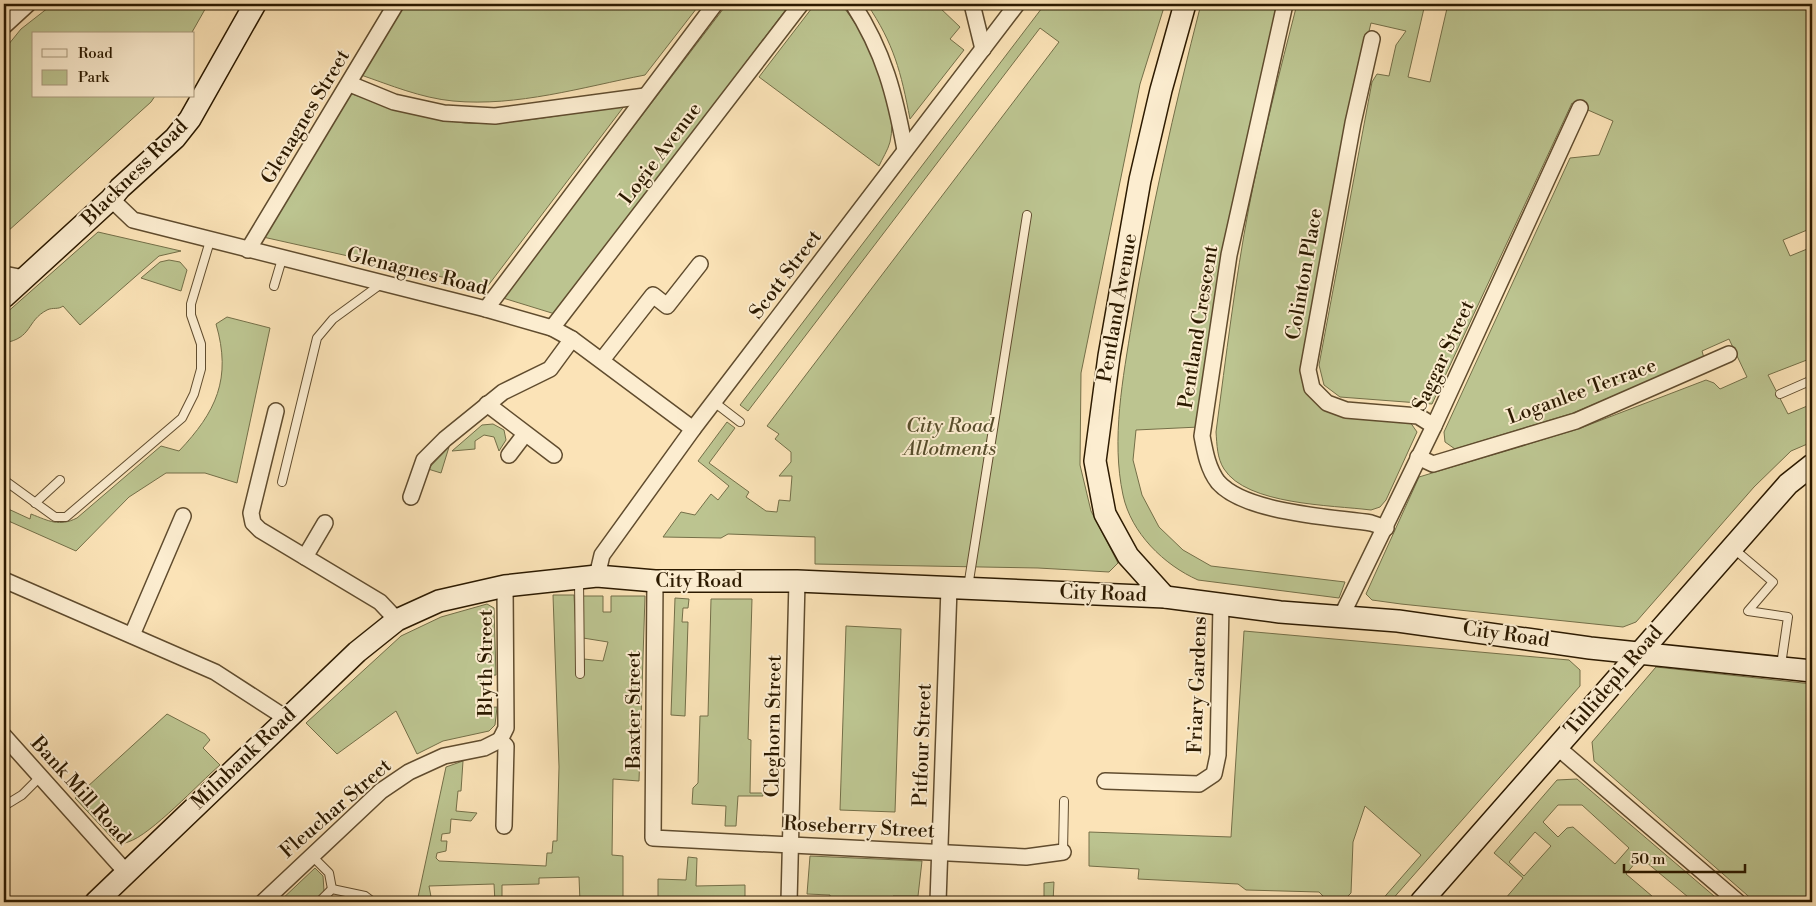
<svg xmlns="http://www.w3.org/2000/svg" width="1816" height="906" viewBox="0 0 1816 906" font-family="'Libre Bodoni',serif">
  <rect width="100%" height="100%" fill="#fbe3b7"/>
  <filter id="stains"><feTurbulence type="fractalNoise" baseFrequency=".004" numOctaves="4"/><feColorMatrix values="0 0 0 0 .2 0 0 0 0 .09 0 0 0 0 .02 0 0 0 .5 -.17"/></filter>
  <radialGradient id="worn" r=".72"><stop offset=".6" stop-color="#630" stop-opacity="0"/><stop offset="1" stop-color="#630" stop-opacity=".3"/></radialGradient>
  <g fill="#bcc490" stroke="#746f48" fill-rule="evenodd">
    <polygon points="53,4 208,4 191,34 34,34 34,96 155,96 151,102 7,232 4,230 4,50 21,29"/>
    <path d="M404,4h296l-55,71c-62,12 -128,32 -192,26 -32,-3 -63,-16 -92,-26z"/>
    <polygon points="727,4 790,4 555,314 503,298"/>
    <path d="M815,4h26c26,32 59,95 49,138 -2,8 -8,17 -11,24l-120,-89z"/>
    <path d="M867,4h75l-3,3 21,20 -10,12 14,11 -54,69c-9,-47 -16,-75 -43,-115z"/>
    <polygon points="1045,4 1165,4 1140,84 1081,373 1080,465 1091,511 1118,563 1109,572 1038,568 815,564 815,537 728,534 721,538 663,537 681,512 695,515 711,494 718,500 729,486 698,461 727,422 735,428 709,463 749,492 746,497 766,511 777,512 779,500 790,501 792,476 779,476 791,462 791,452 775,439 779,434 767,426 1059,42 1040,28 748,411 740,405"/>
    <path d="M1201,4h80l-28,108 -28,129 -26,186 -63,3 -3,30 9,35 17,32 24,23 28,16 134,16 -6,16 -141,-18c-34,-15 -67,-47 -75,-85 -12,-56 0,-117 9,-173 18,-107 42,-213 69,-318z"/>
    <path d="M1297,4h128l-17,73 22,5 18,-78h364v224l-29,12 7,16 22,-9v111l-44,17 20,39 24,-10v38l-21,9 -37,36 -118,135 -13,5 -222,-23 -29,-4 -6,-6 53,-117 159,-48 128,-49 8,3 6,6 27,-12 -18,-38 -27,12 2,7 -131,55 -118,36 -10,-7 -1,-10 126,-274 29,-3 14,-34 -41,-18 -140,301 -92,-7 -16,-12 -5,-20 53,-283 5,-8 12,2 7,-31 10,-14 -35,-8 -24,99 -38,270 101,30 7,10 -31,68 -6,7 -9,3c-40,-5 -124,-5 -147,-41 -7,-11 -7,-24 -8,-37 10,-75 19,-151 33,-225 13,-68 31,-136 48,-203z"/>
    <path d="M349,93c38,13 76,26 116,30 47,3 112,-11 160,-18l-138,182 -224,-50z"/>
    <path d="M98,232l83,19 -22,5 -79,69 -17,-19c-5,4 -10,1 -16,4 -21,11 -14,28 -43,33v-28z"/>
    <polygon points="169,260 180,262 187,270 181,291 141,278 160,262"/>
    <path d="M227,317l43,11 -33,155 -32,-10h-39l-37,24 -53,54 -72,-32v-12l26,12 1,-5c18,7 28,13 46,4l84,-72 18,5c37,-39 53,-72 37,-127z"/>
    <polygon points="493,424 504,430 506,440 499,451 494,437 484,435 475,441 475,449 452,451 482,425"/>
    <polygon points="449,447 441,473 428,469"/>
    <polygon points="553,595 574,595 578,676 584,675 584,659 603,661 608,642 583,638 582,596 603,596 603,612 611,612 611,596 645,596 639,781 613,779 612,855 623,856 623,898 641,897 641,902 580,902 579,877 539,878 539,884 502,885 502,902 495,902 494,884 429,886 432,902 417,902 446,767 463,761 461,791 458,791 456,811 477,813 471,821 451,819 450,833 442,834 441,841 447,841 446,851 437,853 436,858 439,861 546,866 547,853 552,853 553,841 557,841 559,767"/>
    <polygon points="675,598 689,599 688,608 683,608 682,622 688,622 685,716 671,715"/>
    <polygon points="711,599 752,599 748,739 751,740 750,793 763,793 763,796 738,796 736,826 725,826 726,806 692,804 693,788 698,783 700,716 708,716"/>
    <polygon points="487,604 494,608 496,675 481,676 482,708 497,707 495,725 489,731 443,741 417,754 396,711 337,754 306,723 401,636 441,617"/>
    <polygon points="846,626 901,629 895,812 840,810"/>
    <polygon points="1244,631 1569,660 1580,670 1580,686 1390,902 1380,902 1421,855 1365,806 1353,842 1351,893 1342,902 1329,902 1319,892 1246,890 1238,884 1138,879 1139,869 1089,866 1089,832 1231,837"/>
    <polygon points="1656,667 1812,684 1811,902 1755,902 1594,761 1592,742"/>
    <path d="M167,714l38,20 5,6 -7,8 17,17c-21,18 -69,70 -92,77 -5,2 -9,1 -14,-2l-39,-42z"/>
    <path d="M1577,779l144,123h-27l-54,-45 -14,17 33,28h-150l-4,-3 18,-21 -29,-25 63,-73zM1558,805h24l47,43 -14,16 -42,-37 -6,1 -9,9 -15,-15zM1535,832l16,14 -27,30 -15,-14z"/>
    <polygon points="810,856 922,861 918,896 893,896 893,902 830,902 830,895 807,894"/>
    <polygon points="688,857 697,858 696,886 745,885 745,902 658,902 658,879 686,880"/>
    <polygon points="315,868 323,876 324,891 313,902 279,902"/>
    <polygon points="1054,882 1053,902 1044,902 1044,883"/>
  </g>
  <g fill="none" stroke-linecap="round" stroke-linejoin="round">
    <defs>
      <g id="lane">
        <polyline points="274,286 282,259"/>
        <polyline points="1780,394 1812,380"/>
        <polyline points="714,402 740,422"/>
        <polyline points="4,480 55,517 66,517 182,418 194,394 201,369 201,344 191,315 191,304 210,241"/>
        <polyline points="282,482 317,338 333,319 381,284"/>
        <polyline points="35,503 60,480"/>
        <polyline points="1734,549 1773,582 1748,611 1788,617 1781,665"/>
        <polyline points="579,579 580,674"/>
        <polyline points="968,587 1027,215"/>
        <polyline points="4,806 22,795 40,777"/>
        <polyline points="1063,852 1064,801"/>
        <polyline points="312,856 329,873 332,889"/>
        <polyline points="319,902 332,889 365,896 373,902"/>
      </g>
      <g id="street">
        <path d="M853,4c31,48 42,91 52,146"/>
        <polyline points="972,4 983,49"/>
        <path d="M1285,4l-56,251 -27,181c3,16 6,33 16,46 27,31 113,35 153,41l15,5"/>
        <polyline points="4,26 28,4"/>
        <polyline points="1372,39 1353,123 1308,370 1312,388 1327,403 1346,410 1418,416 1434,426"/>
        <polyline points="350,84 394,102 444,113 495,116 645,96"/>
        <polyline points="111,199 133,220 486,309 552,328 572,339 693,429"/>
        <polyline points="248,250 396,4"/>
        <polyline points="4,274 24,278"/>
        <polyline points="486,309 715,4"/>
        <polyline points="552,328 801,4"/>
        <polyline points="602,360 653,295 667,306 700,264"/>
        <polyline points="487,404 554,455"/>
        <polyline points="276,411 251,513 253,523 260,530 380,602 397,620"/>
        <polyline points="509,455 525,434"/>
        <polyline points="1418,457 1433,464 1576,421 1729,354"/>
        <polyline points="411,497 424,460 445,439 503,392 550,369 572,339"/>
        <polyline points="305,557 325,523"/>
        <polyline points="597,576 602,555 693,429 1017,4"/>
        <polyline points="4,580 215,672 286,718"/>
        <polyline points="655,581 653,838 1026,857 1063,852"/>
        <polyline points="1341,617 1434,426 1580,108"/>
        <polyline points="132,635 183,516"/>
        <polyline points="4,736 126,872"/>
        <polyline points="1557,747 1738,902"/>
        <polyline points="1105,781 1199,784 1214,774 1218,755 1221,604"/>
        <polyline points="504,826 506,746 500,740 506,728 505,586"/>
        <polyline points="263,902 381,791 409,772 444,756 484,748 500,740"/>
        <polyline points="789,902 797,581"/>
        <polyline points="938,902 949,588"/>
      </g>
      <g id="secondary">
        <polyline points="4,297 111,199 120,188 175,138 190,119 255,4"/>
        <polyline points="1165,597 1128,556 1105,514 1095,461 1109,356 1140,180 1161,90 1185,4"/>
        <polyline points="96,902 357,652 397,620 439,601 505,586 597,576 655,581 797,581 1165,597 1280,612 1398,621 1590,648 1812,671"/>
        <polyline points="1421,902 1788,484 1812,465"/>
      </g>
    </defs>
    <use href="#lane" stroke="#604c2e" stroke-width="10"/>
    <use href="#street" stroke="#604c2e" stroke-width="18"/>
    <use href="#secondary" stroke="#2c1a00" stroke-width="24"/>
    <use href="#lane" stroke="#fcedd0" stroke-width="8"/>
    <use href="#street" stroke="#fcedd0" stroke-width="15"/>
    <use href="#secondary" stroke="#fcedd0" stroke-width="21"/>
  </g>
  <g text-anchor="middle" dominant-baseline="central" stroke-width="4" stroke-linejoin="round" paint-order="stroke">
    <g font-size="20" fill="#2c1a00" stroke="#fcedd0">
      <text transform="translate(306 117) rotate(-59)">Glenagnes Street</text>
      <text transform="translate(661 154) rotate(-53)">Logie Avenue</text>
      <text transform="translate(135 173) rotate(-45)">Blackness Road</text>
      <text transform="translate(417 272) rotate(14)">Glenagnes Road</text>
      <text transform="translate(1305 274) rotate(-80)">Colinton Place</text>
      <text transform="translate(786 275) rotate(-53)">Scott Street</text>
      <text transform="translate(1118 308) rotate(-80)">Pentland Avenue</text>
      <text transform="translate(1199 327) rotate(-81)">Pentland Crescent</text>
      <text transform="translate(1444 356) rotate(-65)">Saggar Street</text>
      <text transform="translate(1582 392) rotate(-20)">Loganlee Terrace</text>
      <text x="699" y="581">City Road</text>
      <text transform="translate(1103 594) rotate(2)">City Road</text>
      <text transform="translate(1506 635) rotate(8)">City Road</text>
      <text transform="translate(486 663) rotate(-90)">Blyth Street</text>
      <text transform="translate(1614 681) rotate(-49)">Tullideph Road</text>
      <text transform="translate(1198 685) rotate(-88)">Friary Gardens</text>
      <text transform="translate(634 710) rotate(-90)">Baxter Street</text>
      <text transform="translate(774 726) rotate(-89)">Cleghorn Street</text>
      <text transform="translate(923 745) rotate(-88)">Pitfour Street</text>
      <text transform="translate(244 759) rotate(-44)">Milnbank Road</text>
      <text transform="translate(80 791) rotate(48)">Bank Mill Road</text>
      <text transform="translate(336 809) rotate(-41)">Fleuchar Street</text>
      <text transform="translate(859 828) rotate(3)">Roseberry Street</text>
    </g>
    <g font-size="20" font-style="italic" fill="#574d2b" stroke="#fcedd0">
      <text x="950" y="426">City Road<tspan x="950" dy="23">Allotments</tspan></text>
    </g>
  </g>
  <rect width="1816" height="906" fill="none" stroke="#fbe3b7" stroke-width="20"/>
  <rect x="5" y="5" width="1806" height="896" fill="none" stroke="#2c1a00" stroke-width="2.5"/>
  <rect x="10" y="10" width="1796" height="886" fill="none" stroke="#2c1a00"/>
  <rect x="32" y="32" width="162" height="65" fill="#fcedd0" stroke="#a9997d"/>
  <rect x="42" y="49" width="25" height="8" fill="#fcedd0" stroke="#a9997d"/>
  <text x="78" y="58" font-size="15" fill="#2c1a00">Road</text>
  <rect x="42" y="70" width="25" height="15" fill="#bcc490" stroke="#a9997d"/>
  <text x="78" y="82" font-size="15" fill="#2c1a00">Park</text>
  <path d="M1624 864v8h121v-8" fill="none" stroke="#2c1a00" stroke-width="2.5"/>
  <text x="1631" y="864" font-size="15" fill="#2c1a00" stroke="#fcedd0" stroke-width="4" paint-order="stroke">50 m</text>
  <rect width="100%" height="100%" filter="url(#stains)"/>
  <rect width="100%" height="100%" fill="url(#worn)"/>
</svg>
